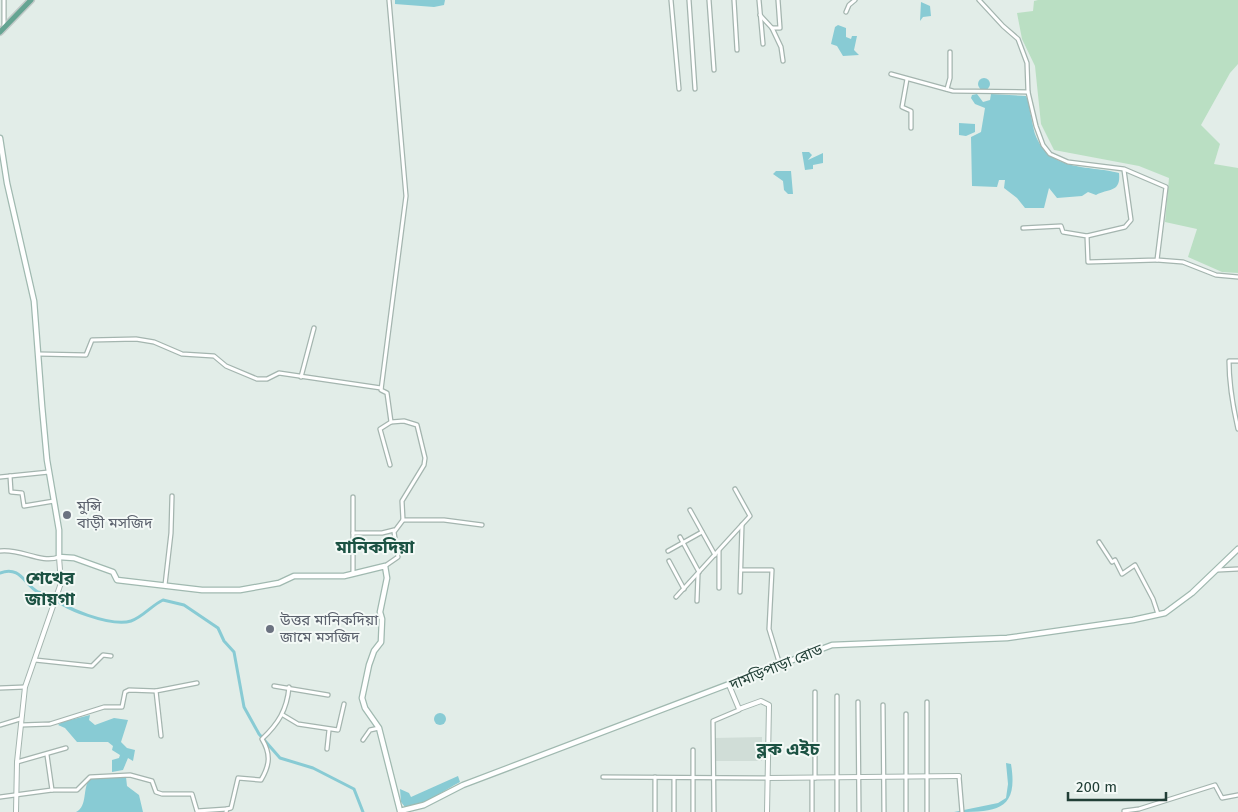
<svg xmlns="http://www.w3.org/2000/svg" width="1238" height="812" viewBox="0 0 1238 812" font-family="'Fira Sans','Noto Sans Bengali',sans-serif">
  <rect width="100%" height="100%" fill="#e2ede8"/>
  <polygon fill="#d0ddd7" points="762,737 762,761 714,761 714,738"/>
  <polygon fill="#badfc3" points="1038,0 1238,0 1238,64 1230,73 1201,125 1220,144 1214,164 1238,168 1238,273 1222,272 1188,257 1197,229 1165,222 1169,178 1139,166 1054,150 1041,124 1035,66 1022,39 1017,13 1033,11 1034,1"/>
  <g fill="#88cbd4">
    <polygon points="395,0 445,0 444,5 434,7 395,4"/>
    <polygon points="921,2 930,6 931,16 923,17 920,21"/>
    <polygon points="838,25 846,28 846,37 851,39 852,36 857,36 854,50 859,55 843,56 837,46 831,44 835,27"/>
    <circle cx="984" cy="84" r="6"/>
    <path d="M977,94l6,8 7,-2 1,-6 35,2c3,4 6,29 9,38 14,38 53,31 84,39 2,20 -10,15 -23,22l-8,-3 -6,4 -25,2 -8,-10 -5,20h-19l-8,-10 -13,-10 1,-8h-6l-2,7 -25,-1 -1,-49 10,-5 4,-24 -10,-4 -4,-6 1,-3z"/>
    <polygon points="959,123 975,124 975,132 966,136 959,135"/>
    <polygon points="809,152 812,155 808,160 823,153 823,163 813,165 813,169 805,170 802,152"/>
    <polygon points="776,171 791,171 793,194 788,194 784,190 783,181 773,174"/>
    <circle cx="440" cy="719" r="6"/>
    <polygon points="90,715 89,720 95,725 114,718 128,720 121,742 127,748 135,750 133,761 128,758 123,770 112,772 112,760 119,758 120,755 112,750 113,746 108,742 77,742 65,728 58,725 62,722"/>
    <path d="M1006,763l5,1c8,48 -16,48 -57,48l44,-9 8,-5 2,-14z"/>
    <path d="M458,776l2,6c-17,9 -36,24 -55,25l-4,-5 -1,-13 9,4 2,4z"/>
    <path d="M126,777l1,9 12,9 4,17h-67c12,-6 6,-24 14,-34z"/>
  </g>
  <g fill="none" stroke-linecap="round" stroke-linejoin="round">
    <path stroke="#88cbd4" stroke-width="3" d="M0,573c21,-8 25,13 38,19 3,1 9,2 12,2 11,15 63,33 81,27 12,-4 21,-16 32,-21l21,5 34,23 6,13 10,11 10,55 15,27 21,24 33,10 41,21 9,23"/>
    <defs>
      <g id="minor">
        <polyline points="4,0 4,28"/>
        <polyline points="389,0 406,196 381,390 387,393 391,422 380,429 390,465"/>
        <polyline points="671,0 679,89"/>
        <polyline points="689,0 695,89"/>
        <polyline points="709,0 714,70"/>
        <polyline points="734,0 737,50"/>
        <polyline points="759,0 763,44"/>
        <polyline points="979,0 1003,26 1018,39 1027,63 1028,92 1036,126 1043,145 1050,154 1068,162 1124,169 1166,187 1157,260 1088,262 1087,236 1063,232 1061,226 1023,228"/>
        <polyline points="846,12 849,5 855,0"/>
        <polyline points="760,15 772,28 780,28 778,0"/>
        <polyline points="772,28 781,47 783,61"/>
        <polyline points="891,74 953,91 1028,92"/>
        <polyline points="907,79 902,107 911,111 911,128"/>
        <polyline points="947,89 950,78 950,52"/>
        <polyline points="1087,236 1125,227 1131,220 1124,170"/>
        <polyline points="1157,260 1183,262 1216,275 1238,277"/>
        <polyline points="39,354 86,355 92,340 136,339 154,342 182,354 214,356 226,366 257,379 267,379 279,373 381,388"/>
        <path d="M1238,361h-9c0,23 4,46 9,68"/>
        <polyline points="301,377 314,328"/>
        <polyline points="391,422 404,421 417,425 425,458 424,465 402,501 403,520"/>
        <polyline points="10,476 11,492 22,493 24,506 54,501"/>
        <polyline points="0,477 49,472"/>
        <polyline points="690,510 715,555"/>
        <polyline points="353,533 382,533 394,530"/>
        <polyline points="680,537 699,572"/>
        <polyline points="1099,542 1112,562 1115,560 1122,574 1135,565 1153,599 1158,614"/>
        <path d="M0,551c20,-3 41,13 59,6"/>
        <polyline points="668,551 702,532"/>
        <polyline points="669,561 684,589"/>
        <polyline points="385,566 398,557 394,532 403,520 444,520 482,525"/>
        <polyline points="741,570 772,570 769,629 780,665"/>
        <polyline points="1218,570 1238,569"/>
        <polyline points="353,574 353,497"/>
        <polyline points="165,585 171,533 172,496"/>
        <polyline points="719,588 719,551"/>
        <polyline points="740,592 742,525"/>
        <polyline points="676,597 750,516 735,489"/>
        <polyline points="697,601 698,574"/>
        <polyline points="35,660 92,666 103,655 111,656"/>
        <polyline points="274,686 328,695"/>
        <polyline points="0,688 25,687"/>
        <polyline points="156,691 161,736"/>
        <polyline points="815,692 815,778"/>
        <polyline points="837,696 837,812"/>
        <polyline points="858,702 859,812"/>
        <polyline points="883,705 884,812"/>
        <polyline points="906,714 906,812"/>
        <polyline points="283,715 298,724 338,730 344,704"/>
        <polyline points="0,725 20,719"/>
        <polyline points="21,725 50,724 104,707 122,707 125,692 129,690 156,691 197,683"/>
        <polyline points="363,740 370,730 379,728"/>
        <polyline points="327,749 329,730"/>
        <polyline points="17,762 66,748"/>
        <polyline points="959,776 962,812"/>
        <polyline points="603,777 768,778"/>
        <polyline points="655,777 655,812"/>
        <polyline points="812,778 812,812"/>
        <polyline points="52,790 77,790 90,777 130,775 152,781 156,792 162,794 192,794 197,811 227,809"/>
        <polyline points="0,797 52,790 47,755"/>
        <polyline points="1124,811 1139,809 1215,785 1222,798 1238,795"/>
        <path d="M226,812l1,-3 4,-1 7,-30 23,2c9,-15 10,-26 1,-41 16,-15 25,-29 27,-52"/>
        <polyline points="674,812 674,778"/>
        <polyline points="693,812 693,750"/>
        <polyline points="714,812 713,721 739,710"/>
        <polyline points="927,812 927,702"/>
      </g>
      <g id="tertiary">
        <polyline points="729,685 739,709 761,701 769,705 767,812"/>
        <polyline points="768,778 959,776"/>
        <polyline points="16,812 17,762 25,687 61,583 59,557"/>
      </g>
      <polyline id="secondary" points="0,138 7,183 34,301 42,406 47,460 59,530 59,557 74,558 113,572 117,580 202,590 240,590 279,583 294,576 344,576 385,566 387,578 380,612 382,619 381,642 374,651 369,665 362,698 365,708 379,728 400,811 424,805 463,785 832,645 1007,638 1133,620 1165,613 1192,593 1238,549"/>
      <polyline id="primary" points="0,32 31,0"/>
    </defs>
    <use href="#minor" stroke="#a4b5af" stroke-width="5.5"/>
    <use href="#tertiary" stroke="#a4b5af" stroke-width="6"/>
    <use href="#secondary" stroke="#a0b9b0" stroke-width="7"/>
    <use href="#primary" stroke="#c1c9c7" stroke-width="8"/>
    <use href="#minor" stroke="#fff" stroke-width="3"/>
    <use href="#tertiary" stroke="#fff" stroke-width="4"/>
    <use href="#secondary" stroke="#fff" stroke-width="4.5"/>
    <use href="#primary" stroke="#65a492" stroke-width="5"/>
  </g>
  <g fill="#6b7280" stroke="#f3f9f6" stroke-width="2">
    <circle cx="67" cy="515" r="5"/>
    <circle cx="270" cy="629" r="5"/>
  </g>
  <g text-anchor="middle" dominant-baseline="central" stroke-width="4" stroke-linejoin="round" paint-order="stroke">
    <g font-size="15" fill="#5b616d" stroke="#f3f9f6" text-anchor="start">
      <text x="77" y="506">মুন্সি<tspan x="77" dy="17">বাড়ী মসজিদ</tspan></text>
      <text x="280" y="620">উত্তর মানিকদিয়া<tspan x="280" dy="17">জামে মসজিদ</tspan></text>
    </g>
    <g font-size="15" fill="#213f36" stroke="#f3f9f6">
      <text transform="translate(776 667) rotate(-22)">দামড়িপাড়া রোড</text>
    </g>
    <g font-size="18" font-weight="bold" fill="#1c5243" stroke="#f3f9f6">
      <text x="375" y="547">মানিকদিয়া</text>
      <text x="50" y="578">শেখের<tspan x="50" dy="21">জায়গা</tspan></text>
      <text x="788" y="749">ব্লক এইচ</text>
    </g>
  </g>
  <path d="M1068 792v8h98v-8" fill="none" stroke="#213f36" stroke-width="2.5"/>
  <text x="1076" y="792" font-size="15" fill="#213f36" stroke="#f3f9f6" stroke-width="4" paint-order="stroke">200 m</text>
</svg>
